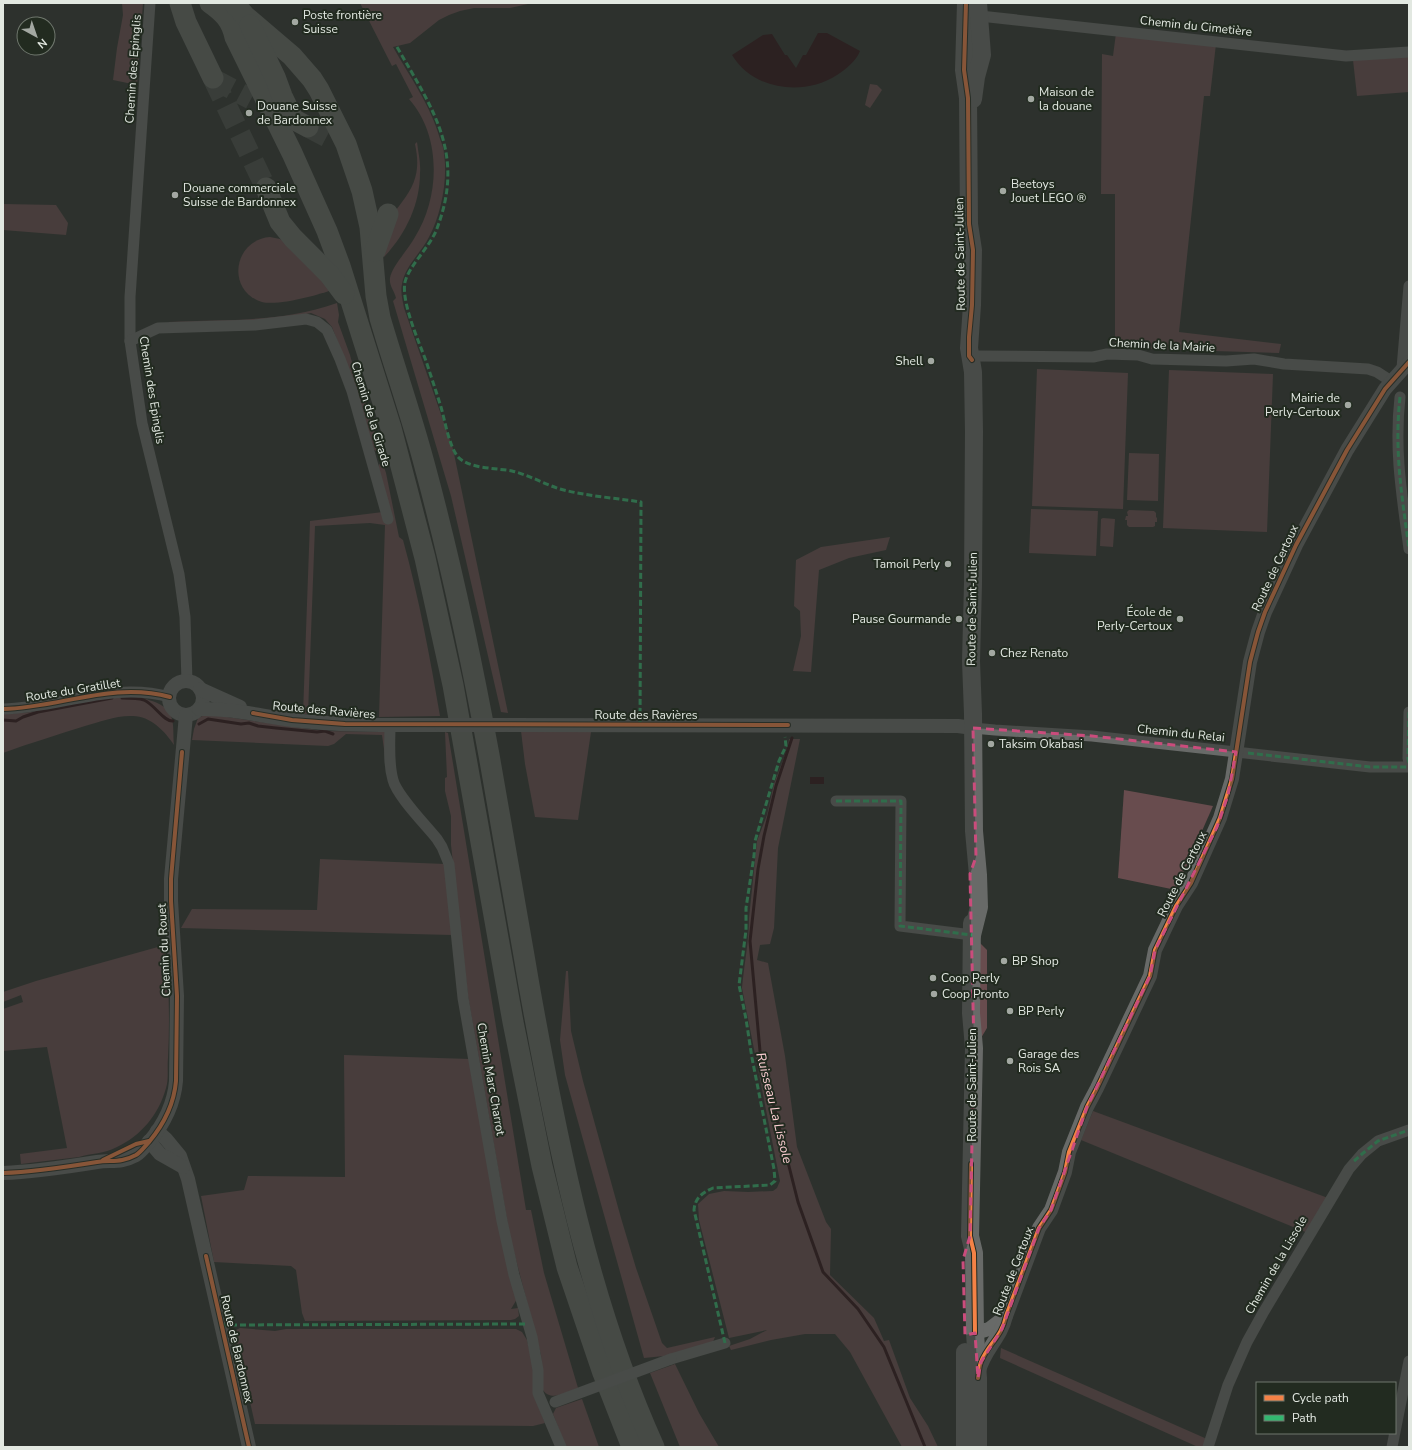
<svg xmlns="http://www.w3.org/2000/svg" width="1412" height="1450" viewBox="0 0 1412 1450" font-family="'Nunito Sans',sans-serif">
  <rect width="100%" height="100%" fill="#2d322d"/>
  <g fill="#684c4e">
    <polygon points="122,3 143,3 137,85 113,80 117,48 123,15"/>
    <path d="M360,3h168v1l-18,4h-36l-14,3 -11,4 -10,5 -29,23 -17,4c17,30 38,59 47,92 2,5 4,10 4,15 4,25 -3,61 -15,83 -8,16 -24,29 -27,47 -2,8 1,17 2,24l49,141 55,264 -7,-1 -50,-216 -58,-195 3,-3c-2,-8 -7,-12 -6,-20 2,-12 18,-28 25,-41 25,-40 27,-101 -6,-138l4,-2 -17,-33 -4,2z"/>
    <polygon points="1116,33 1216,44 1210,96 1204,96 1179,332 1281,344 1279,353 1115,348 1115,194 1101,194 1102,54 1113,56"/>
    <polygon points="1409,55 1409,92 1357,96 1353,60"/>
    <polygon points="870,84 877,85 882,90 870,108 865,105"/>
    <path d="M417,142c1,10 4,21 3,31 0,31 -14,61 -36,84 -1,-13 0,-26 5,-37 3,-6 9,-12 13,-18 15,-19 18,-35 13,-58z"/>
    <polygon points="3,204 56,205 68,223 66,235 3,230"/>
    <path d="M270,237l10,2 7,4 48,46c-17,6 -56,17 -73,13 -36,-11 -29,-62 8,-65z"/>
    <path d="M337,303l2,12 -1,7 12,33 10,37 4,3 17,60 -8,-6 -28,-88 -13,-34 -7,-8 -14,-6 -38,8 -104,3v-2c60,-3 110,1 168,-19z"/>
    <polygon points="1037,369 1128,373 1123,509 1032,506"/>
    <polygon points="1169,370 1273,374 1267,532 1163,528"/>
    <polygon points="1129,453 1159,454 1158,501 1127,500"/>
    <path d="M379,464l5,3 2,6 13,64 4,3c16,58 27,117 37,176l-61,1 6,-192 -15,-2 -55,3 -7,188h-5l7,-193 73,-9 -5,-43z"/>
    <polygon points="1031,509 1098,511 1096,556 1029,553"/>
    <polygon points="1129,510 1154,511 1156,513 1156,517 1157,518 1157,522 1155,522 1155,526 1153,527 1129,527 1127,525 1127,520 1125,520 1126,516 1128,516 1127,512"/>
    <polygon points="1103,518 1115,519 1113,547 1100,546 1101,519"/>
    <polygon points="890,537 886,550 849,558 819,570 811,672 793,671 801,636 800,611 794,606 796,560 821,547"/>
    <path d="M137,697c13,3 32,7 35,22 2,8 1,18 2,26 -9,-14 -24,-29 -41,-29 -16,-1 -34,6 -48,10 -28,9 -55,17 -82,27v-39l29,-2 67,-14z"/>
    <polygon points="207,714 323,731 385,732 388,777 382,735 346,734 334,744 328,746 192,740 194,729 198,718"/>
    <polygon points="521,731 591,732 578,820 535,817 525,764"/>
    <path d="M445,732l3,1 78,477h5l13,63 34,115c-11,4 -27,14 -35,2l-2,-35 -31,-118 -42,-241 -17,-151v-29l-6,-25v-13l2,-1z"/>
    <path d="M789,739h11l-22,109 -4,80 -4,16 -10,1 -3,15 11,3 17,93 12,91 29,75 5,7 -1,46 44,43 10,23 5,-1 21,58 18,28 10,21h-36l-52,-95 -15,-18h-30l-34,6 -40,10 -2,-4 21,-7 17,-9 -38,8 -30,-118 -1,-16 11,-10 15,-3 24,1 25,-1 4,-3 3,-7 -38,-193c2,-23 7,-47 7,-70l8,-77 10,-26 7,-31 14,-37z"/>
    <polygon points="1124,790 1213,806 1176,890 1118,878"/>
    <polygon points="320,859 445,864 452,935 181,928 192,909 317,910"/>
    <polygon points="980,943 987,950 987,1028 981,1038 978,1014"/>
    <path d="M165,945c4,37 5,75 3,113 -1,9 1,21 -2,30 -7,26 -25,48 -49,59 -13,7 -26,6 -38,10l-58,7 -1,-10 47,-6 -20,-101 -44,4v-42l20,-7 -2,-7 -18,7v-10l33,-11z"/>
    <polygon points="566,971 568,971 571,1031 583,1081 621,1218 636,1268 662,1343 667,1348 715,1337 712,1344 664,1356 644,1358 565,1075 560,1040"/>
    <polygon points="344,1055 470,1059 517,1299 511,1309 518,1308 519,1316 515,1319 511,1320 305,1321 302,1313 296,1270 291,1266 214,1262 201,1196 244,1190 248,1176 345,1177"/>
    <polygon points="1093,1111 1328,1198 1308,1233 1081,1140"/>
    <polygon points="240,1328 275,1331 286,1329 516,1329 522,1332 527,1340 534,1368 533,1393 545,1423 533,1426 255,1424 238,1349 235,1348 233,1337 236,1330"/>
    <polygon points="1001,1348 1207,1439 1204,1447 1198,1447 1000,1358"/>
    <polygon points="675,1364 699,1413 719,1447 680,1447 650,1373"/>
    <polygon points="582,1399 599,1447 566,1447 553,1414 556,1408"/>
  </g>
  <g fill="#2c0e13">
    <path d="M818,33h9l33,18c-4,10 -14,18 -23,24 -34,22 -84,15 -105,-20l31,-20 9,-1 13,21h2l9,13 7,-13h3z"/>
    <rect x="810" y="777" width="14" height="7"/>
  </g>
  <g fill="none" stroke-linecap="round" stroke-linejoin="round">
    <g stroke="#2c0e13" stroke-width="3">
      <path d="M122,698c7,0 16,0 22,2 11,5 20,22 29,21"/>
      <polyline points="3,720 16,721 23,717 38,712 112,698"/>
      <polyline points="199,724 208,719 241,724 249,723 258,726 276,728 317,732 325,731 333,734"/>
      <polyline points="792,738 776,786 764,836 758,869 750,941 760,1051 798,1202 823,1272 858,1309 884,1347 925,1447"/>
    </g>
    <g stroke="#484d48" stroke-width="21" stroke-dasharray="21 10" stroke-linecap="butt">
      <polyline points="213,78 266,188"/>
      <polyline points="213,79 251,99"/>
      <polyline points="308,127 327,137"/>
    </g>
    <g stroke="#686a68" stroke-width="11">
      <polyline points="150,3 130,297 130,341 142,423 179,574 185,617 187,682"/>
      <polyline points="980,16 1346,56 1409,52"/>
      <polyline points="130,341 158,328 255,325 306,319 317,322 327,330 340,359 352,391 388,519"/>
      <polyline points="976,356 1093,357 1107,354 1138,355 1152,359 1226,361 1254,359 1284,364 1368,369 1377,372 1391,381"/>
      <polyline points="1402,368 1409,286"/>
      <path d="M1400,397c-6,54 2,99 9,152"/>
      <path d="M3,709c57,-1 109,-28 167,-12"/>
      <polyline points="1409,712 1408,758 1409,763"/>
      <path d="M390,725c0,17 -2,38 3,55 4,16 33,45 44,59l5,8 7,17 14,134 39,223 12,54 18,62 6,33v23l23,54"/>
      <polyline points="973,728 995,730 1092,736 1370,767 1409,767"/>
      <polyline points="836,801 901,801 900,926 972,935"/>
      <polyline points="671,1359 725,1343"/>
      <polyline points="1208,1447 1228,1385 1247,1342 1263,1313 1349,1169 1362,1154 1378,1141 1409,1130"/>
      <polyline points="1392,1447 1409,1361"/>
    </g>
    <g stroke="#686a68" stroke-width="14">
      <circle cx="186" cy="698" r="17"/>
      <polyline points="200,689 240,707"/>
      <path d="M199,709c31,-1 62,7 93,11 50,6 100,5 149,5"/>
      <polyline points="504,725 958,726 973,728"/>
      <polyline points="157,1131 166,1139 180,1156 188,1179 249,1447"/>
      <polyline points="149,1141 160,1154 183,1167"/>
      <path d="M3,1173c32,-1 63,-6 94,-11 16,-2 24,1 39,-7 5,-3 9,-9 13,-13 15,-18 25,-37 27,-61l1,-85 -6,-95v-22l15,-164"/>
      <polyline points="975,1333 989,1329 1006,1316"/>
      <path d="M979,1371c5,-21 22,-33 27,-55l33,-88 12,-18 14,-38 4,-20 18,-45 10,-19 53,-112 5,-26 21,-44 15,-23 29,-65 12,-39 18,-117 8,-30 7,-20 31,-67 51,-95 38,-61 24,-27"/>
    </g>
    <g stroke="#686a68" stroke-width="18">
      <polyline points="966,3 964,70 968,98 969,224 973,250 972,305 969,348 973,372 974,432 973,584 971,661 973,714 974,831 978,875 979,907 972,935"/>
      <polyline points="973,99 976,77 982,55 978,3"/>
      <polyline points="972,923 971,1013 974,1048 970,1236 974,1253 975,1333 978,1378 978,1447"/>
      <polyline points="965,1447 965,1352"/>
    </g>
    <g stroke="#646863" stroke-width="21">
      <polyline points="180,3 186,22 213,78"/>
      <path d="M210,3c14,10 21,17 25,34l57,116 35,78 13,35 51,162 34,130 28,127 60,337 29,144 25,101 36,106 29,74"/>
      <path d="M234,3l11,13 47,40 20,23 7,11 27,54 16,47 8,36 6,69 4,22c14,48 31,96 44,145 26,96 47,194 65,292 13,76 27,153 40,230 28,157 59,316 125,462"/>
      <polyline points="250,25 275,77 282,96 293,119 308,127"/>
      <polyline points="266,188 280,222 293,238 329,274 344,294"/>
      <polyline points="375,251 388,214"/>
    </g>
    <polyline stroke="#686a68" stroke-width="11" points="555,1402 671,1359"/>
    <polyline stroke="#686a68" stroke-width="14" points="441,725 504,725"/>
    <g stroke="#33b770" stroke-width="3" stroke-dasharray="6 3" stroke-linecap="butt">
      <path d="M397,47c37,64 69,108 39,184 -8,18 -27,35 -31,51 -4,20 14,60 21,79 5,15 10,30 15,46 4,14 8,39 17,50 11,12 39,11 54,14 17,4 32,13 48,18 26,7 55,9 81,13l-1,223"/>
      <path d="M1400,397c-6,54 2,99 9,152"/>
      <polyline points="1409,712 1408,758 1409,763"/>
      <polyline points="1248,753 1370,767 1409,767"/>
      <polyline points="836,801 901,801 900,926 972,935"/>
      <polyline points="1354,1161 1362,1154 1378,1141 1409,1130"/>
      <polyline points="222,1325 527,1324"/>
      <path d="M725,1343l-31,-133c1,-12 8,-17 19,-22l57,-3 5,-4 -1,-12 -22,-111 -6,-39 -7,-34 7,-55v-22l8,-52 1,-15 24,-80 7,-15 -1,-9"/>
    </g>
    <defs>
      <g id="cycleway">
        <polyline points="966,3 964,70 968,98 969,224 973,250 972,305 969,337 969,356 972,360"/>
        <path d="M3,709c57,-1 109,-28 167,-12"/>
        <polyline points="253,713 292,720 345,724 788,725"/>
        <polyline points="103,1160 136,1144 149,1141"/>
        <polyline points="971,1164 970,1236 974,1253 975,1333"/>
        <path d="M3,1173c32,-1 63,-6 94,-11 16,-2 24,1 39,-7 5,-3 9,-9 13,-13 15,-18 25,-37 27,-61l1,-85 -6,-95v-22l11,-127"/>
        <polyline points="206,1256 249,1447"/>
        <path d="M978,1378c1,-6 1,-11 3,-16 7,-18 21,-25 25,-46l33,-88 12,-18 14,-38 4,-20 18,-45 10,-19 53,-112 5,-26 21,-44 15,-23 29,-65 12,-39 18,-117 8,-30 7,-20 31,-67 51,-95 38,-61 24,-27"/>
      </g>
    </defs>
    <use href="#cycleway" stroke="#222b20" stroke-width="6"/>
    <use href="#cycleway" stroke="#f48246" stroke-width="4"/>
  </g>
  <path d="M0 0H1412V1450H0ZM973,728l119,8 144,16 -8,43 -11,32 -62,123 -5,26 -63,131 -36,103 -12,18 -37,101 -21,33 -3,16 -3,-45 -10,2 -2,-75 7,-24 4,-188 -4,-174 6,-17z" fill="#2d322d" fill-opacity=".55" fill-rule="evenodd"/>
  <path fill="none" stroke="#ca4c7c" stroke-width="3" stroke-dasharray="8 5" stroke-linejoin="round" d="M973,728l119,8 144,16 -8,43 -11,32 -62,123 -5,26 -63,131 -36,103 -12,18 -37,101 -21,33 -3,16 -3,-45 -10,2 -2,-75 7,-24 4,-188 -4,-174 6,-17z"/>
  <g fill="#a3a8a2" stroke="#222b20" stroke-width="1.5">
    <circle cx="295" cy="22" r="4"/>
    <circle cx="1031" cy="99" r="4"/>
    <circle cx="249" cy="113" r="4"/>
    <circle cx="1003" cy="191" r="4"/>
    <circle cx="175" cy="195" r="4"/>
    <circle cx="931" cy="361" r="4"/>
    <circle cx="1348" cy="405" r="4"/>
    <circle cx="948" cy="564" r="4"/>
    <circle cx="959" cy="619" r="4"/>
    <circle cx="1180" cy="619" r="4"/>
    <circle cx="992" cy="653" r="4"/>
    <circle cx="991" cy="744" r="4"/>
    <circle cx="1004" cy="961" r="4"/>
    <circle cx="933" cy="978" r="4"/>
    <circle cx="934" cy="994" r="4"/>
    <circle cx="1010" cy="1011" r="4"/>
    <circle cx="1010" cy="1061" r="4"/>
  </g>
  <g text-anchor="middle" dominant-baseline="central" stroke-width="4" stroke-linejoin="round" paint-order="stroke">
    <g font-size="12" fill="#e2e8e1" stroke="#222b20" text-anchor="start">
      <text x="303" y="15">Poste frontière<tspan x="303" dy="14">Suisse</tspan></text>
      <text x="1039" y="92">Maison de<tspan x="1039" dy="14">la douane</tspan></text>
      <text x="257" y="106">Douane Suisse<tspan x="257" dy="14">de Bardonnex</tspan></text>
      <text x="1011" y="184">Beetoys<tspan x="1011" dy="14">Jouet LEGO ®</tspan></text>
      <text x="183" y="188">Douane commerciale<tspan x="183" dy="14">Suisse de Bardonnex</tspan></text>
      <text x="923" y="361" text-anchor="end">Shell</text>
      <text x="1340" y="398" text-anchor="end">Mairie de<tspan x="1340" dy="14">Perly-Certoux</tspan></text>
      <text x="940" y="564" text-anchor="end">Tamoil Perly</text>
      <text x="1172" y="612" text-anchor="end">École de<tspan x="1172" dy="14">Perly-Certoux</tspan></text>
      <text x="951" y="619" text-anchor="end">Pause Gourmande</text>
      <text x="1000" y="653">Chez Renato</text>
      <text x="999" y="744">Taksim Okabasi</text>
      <text x="1012" y="961">BP Shop</text>
      <text x="941" y="978">Coop Perly</text>
      <text x="942" y="994">Coop Pronto</text>
      <text x="1018" y="1011">BP Perly</text>
      <text x="1018" y="1054">Garage des<tspan x="1018" dy="14">Rois SA</tspan></text>
    </g>
    <g font-size="12" fill="#e2e8e1" stroke="#222b20">
      <text transform="translate(1196 26) rotate(6)">Chemin du Cimetière</text>
      <text transform="translate(133 69) rotate(-86)">Chemin des Epinglis</text>
      <text transform="translate(960 254) rotate(-91)">Route de Saint-Julien</text>
      <text transform="translate(1162 345) rotate(3)">Chemin de la Mairie</text>
      <text transform="translate(152 390) rotate(81)">Chemin des Epinglis</text>
      <text transform="translate(371 414) rotate(73)">Chemin de la Girade</text>
      <text transform="translate(1275 568) rotate(-65)">Route de Certoux</text>
      <text transform="translate(972 609) rotate(-89)">Route de Saint-Julien</text>
      <text transform="translate(73 690) rotate(-9)">Route du Gratillet</text>
      <text transform="translate(324 710) rotate(5)">Route des Ravières</text>
      <text x="646" y="715">Route des Ravières</text>
      <text transform="translate(1181 733) rotate(6)">Chemin du Relai</text>
      <text transform="translate(1182 874) rotate(-63)">Route de Certoux</text>
      <text transform="translate(164 950) rotate(-93)">Chemin du Rouet</text>
      <text transform="translate(491 1079) rotate(80)">Chemin Marc Charrot</text>
      <text transform="translate(972 1085) rotate(-90)">Route de Saint-Julien</text>
      <text transform="translate(1276 1265) rotate(-60)">Chemin de la Lissole</text>
      <text transform="translate(1013 1271) rotate(-69)">Route de Certoux</text>
      <text transform="translate(237 1349) rotate(77)">Route de Bardonnex</text>
    </g>
    <g font-size="13" font-style="italic" fill="#fdcfd3" stroke="#222b20">
      <text transform="translate(774 1108) rotate(76)">Ruisseau La Lissole</text>
    </g>
  </g>
  <rect width="1412" height="1450" fill="none" stroke="#e2e8e1" stroke-width="8"/>
  <rect x="1256" y="1382" width="140" height="52" fill="#222b20" stroke="#6f776d"/>
  <rect x="1264" y="1395" width="20" height="6" fill="#f48246" stroke="#6f776d"/>
  <text x="1292" y="1402" font-size="12" fill="#e2e8e1">Cycle path</text>
  <rect x="1264" y="1415" width="20" height="6" fill="#33b770" stroke="#6f776d"/>
  <text x="1292" y="1422" font-size="12" fill="#e2e8e1">Path</text>
  <g transform="translate(36 36) rotate(140)"><circle r="19" fill="#222b20" stroke="#6f776d"/>
  <path d="M0-3L7 15L0 10L-7 15Z" fill="#a3a8a2"/>
  <text y="-6" font-size="11" font-weight="bold" text-anchor="middle" fill="#e2e8e1">N</text>
  </g>
</svg>
